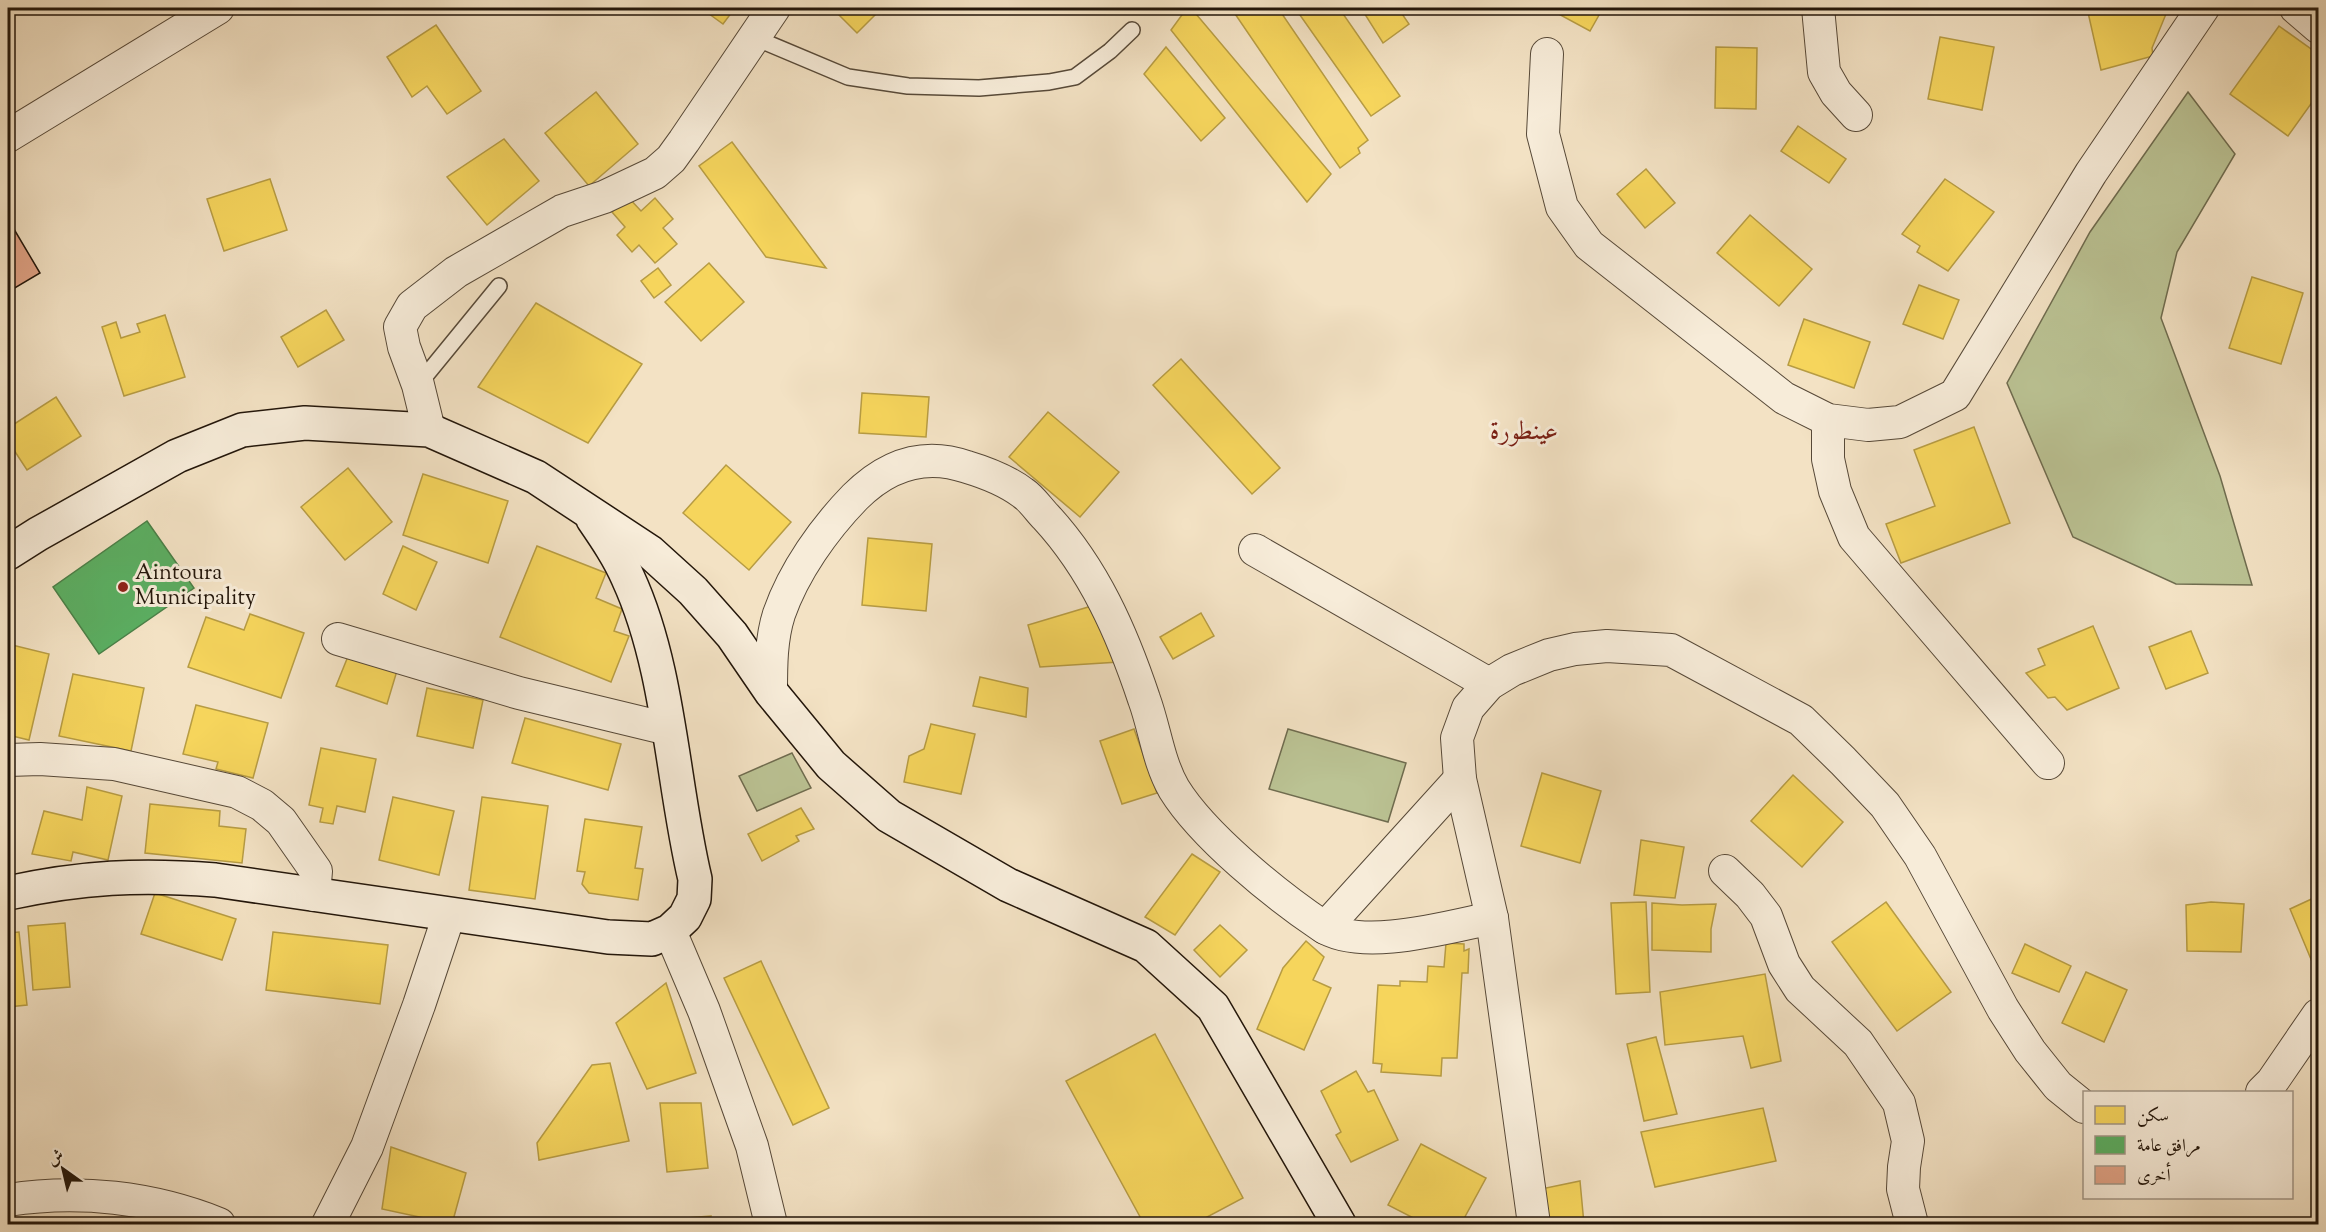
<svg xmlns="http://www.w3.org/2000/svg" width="2326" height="1232" viewBox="0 0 2326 1232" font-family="'Sorts Mill Goudy',Amiri,serif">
  <rect width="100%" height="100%" fill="#f3e2c4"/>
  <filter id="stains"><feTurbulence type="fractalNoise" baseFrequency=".00333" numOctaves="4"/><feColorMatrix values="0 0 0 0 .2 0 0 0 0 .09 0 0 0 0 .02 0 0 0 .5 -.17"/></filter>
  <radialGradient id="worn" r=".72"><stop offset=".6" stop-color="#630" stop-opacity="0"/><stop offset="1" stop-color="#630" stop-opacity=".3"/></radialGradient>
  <g fill="#bbc394" stroke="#6f6c4f" stroke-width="1.5">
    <polygon points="2188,92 2235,154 2177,252 2161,318 2220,476 2252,585 2176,584 2073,537 2007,383 2090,232"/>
    <polygon points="1288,729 1406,763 1388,822 1269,789"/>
    <polygon points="792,753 811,788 757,811 739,776"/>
  </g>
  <g fill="#f6d55c" stroke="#b79c43" stroke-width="1.5">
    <polygon points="701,8 735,8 723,24"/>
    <polygon points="832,8 882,8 857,33"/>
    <polygon points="1187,8 1191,8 1331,174 1307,202 1171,30"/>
    <polygon points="1231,8 1278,8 1368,140 1358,148 1360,153 1340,168"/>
    <polygon points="1295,8 1339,8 1400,96 1371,116"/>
    <polygon points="1361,8 1398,8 1409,24 1383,43"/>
    <polygon points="1555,8 1603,8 1590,31 1553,11"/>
    <polygon points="2087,8 2165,8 2166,14 2152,48 2153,56 2101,70"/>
    <polygon points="436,25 481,91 447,114 427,86 412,97 387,57"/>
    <polygon points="2279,26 2318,54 2318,94 2288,136 2230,94"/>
    <polygon points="1940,37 1994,47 1982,110 1928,99"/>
    <polygon points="1166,47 1225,118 1201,141 1144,74"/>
    <polygon points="1716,47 1757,48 1756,109 1715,108"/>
    <polygon points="596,92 638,144 589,186 545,133"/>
    <polygon points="1798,126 1846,159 1829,183 1781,151"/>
    <polygon points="504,139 539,181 487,225 447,177"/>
    <polygon points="732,142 826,268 766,257 699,166"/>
    <polygon points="1646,169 1675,203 1645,228 1617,194"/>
    <polygon points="270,179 287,230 224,251 207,199"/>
    <polygon points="1945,179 1994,212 1948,271 1917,252 1920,246 1902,234"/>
    <polygon points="628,197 641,211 655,198 673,219 663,228 677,244 655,263 639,245 632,252 617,235 625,227 612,212"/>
    <polygon points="1750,215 1812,269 1779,306 1717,253"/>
    <polygon points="709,263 744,302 701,341 665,302"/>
    <polygon points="658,268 671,285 654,298 641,281"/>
    <polygon points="2252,277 2303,293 2281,364 2229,348"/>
    <polygon points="1919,285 1959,300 1943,339 1903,324"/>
    <polygon points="536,303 642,364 588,443 478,387"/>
    <polygon points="326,310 344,340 298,367 281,337"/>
    <polygon points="165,315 185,377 124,396 102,327 116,322 121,338 140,332 137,324"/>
    <polygon points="1804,319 1870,342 1854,388 1788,365"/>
    <polygon points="1181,359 1280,468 1252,494 1153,385"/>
    <polygon points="862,393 929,397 926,437 859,433"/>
    <polygon points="56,397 81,436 27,470 8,441 8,428"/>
    <polygon points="1048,412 1119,472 1080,517 1009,457"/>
    <polygon points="1974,427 2010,523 1901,563 1886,524 1935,506 1914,450"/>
    <polygon points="726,465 791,522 749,570 683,513"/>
    <polygon points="348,468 392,522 345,560 301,507"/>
    <polygon points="423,474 508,501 488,563 403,535"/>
    <polygon points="868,538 932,544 926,611 862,605"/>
    <polygon points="403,546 437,562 416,610 383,594"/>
    <polygon points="537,546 606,573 596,598 622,609 614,631 629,636 611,682 500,637"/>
    <polygon points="1095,605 1119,662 1040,667 1028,625"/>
    <polygon points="1201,613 1214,636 1173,659 1160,637"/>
    <polygon points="250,614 304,633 281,698 188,667 206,617 244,630"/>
    <polygon points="2093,626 2119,688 2067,710 2055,697 2048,698 2026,673 2045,665 2038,649"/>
    <polygon points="2191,631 2208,673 2166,689 2149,647"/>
    <polygon points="8,644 49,654 29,740 8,735"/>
    <polygon points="351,649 399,664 387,704 336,686"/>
    <polygon points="73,674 144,688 131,751 59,736"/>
    <polygon points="980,677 1028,688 1026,717 973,706"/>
    <polygon points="427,688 483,700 473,748 417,736"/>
    <polygon points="196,705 268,723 253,778 216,769 218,762 183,754"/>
    <polygon points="525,718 621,744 608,790 512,763"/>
    <polygon points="931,724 975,734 961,794 904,782 909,756 924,749"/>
    <polygon points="1134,729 1157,793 1122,804 1100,741"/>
    <polygon points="321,748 376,759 365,812 337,806 333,824 320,822 323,808 309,805"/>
    <polygon points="1542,773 1601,791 1580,863 1521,846"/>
    <polygon points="1793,775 1843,822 1802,867 1751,821"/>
    <polygon points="87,787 122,796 108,860 73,852 71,861 32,854 44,811 82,820"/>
    <polygon points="393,797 454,811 439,875 379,860"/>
    <polygon points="482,797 548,806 535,899 469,890"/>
    <polygon points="150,804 220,811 219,826 246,829 242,863 145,853"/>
    <polygon points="801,808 814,829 796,836 799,841 762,861 748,834"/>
    <polygon points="585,819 642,827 635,868 643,869 638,900 589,893 582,884 585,872 577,871"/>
    <polygon points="1641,840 1684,847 1675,898 1634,895"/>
    <polygon points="1192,854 1220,872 1175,935 1145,917"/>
    <polygon points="155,893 236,919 222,960 141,934"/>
    <polygon points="2318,896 2318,962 2313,964 2290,909"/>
    <polygon points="1646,902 1650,992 1616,994 1611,903"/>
    <polygon points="1886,902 1951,992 1897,1031 1832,942"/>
    <polygon points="2211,902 2244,904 2241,952 2187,951 2186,905"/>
    <polygon points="1652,903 1682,905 1716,904 1711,929 1711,952 1652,950"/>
    <polygon points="65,923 70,987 33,990 28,926"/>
    <polygon points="1220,925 1247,950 1220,977 1194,950"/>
    <polygon points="19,932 27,1005 8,1007 8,933"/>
    <polygon points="273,932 388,945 380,1004 266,990"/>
    <polygon points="1306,941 1324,957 1313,980 1331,988 1304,1050 1257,1029 1283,968"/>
    <polygon points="1446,943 1464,944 1464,951 1469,949 1468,973 1462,973 1457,1058 1442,1058 1441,1076 1381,1072 1382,1064 1373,1063 1378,985 1400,986 1400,981 1427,982 1428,966 1444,967"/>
    <polygon points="2025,944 2071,966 2059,992 2012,973"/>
    <polygon points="761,961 829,1108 793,1125 724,978"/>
    <polygon points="2086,972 2127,990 2104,1042 2062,1023"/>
    <polygon points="1765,974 1781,1061 1751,1068 1743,1036 1665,1045 1660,992"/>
    <polygon points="666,983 696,1073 647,1089 616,1023"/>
    <polygon points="1155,1034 1243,1198 1194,1224 1144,1224 1066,1081"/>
    <polygon points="1656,1037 1677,1114 1644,1121 1627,1044"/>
    <polygon points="610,1063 629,1141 539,1160 537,1143 592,1065"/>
    <polygon points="1356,1071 1368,1092 1374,1090 1398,1140 1351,1162 1336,1135 1341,1132 1321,1091"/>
    <polygon points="660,1103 701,1103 708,1168 667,1172"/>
    <polygon points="1763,1108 1776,1161 1655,1187 1641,1132"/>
    <polygon points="1421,1144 1486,1178 1461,1224 1425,1224 1388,1205"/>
    <polygon points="391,1147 466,1173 452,1224 382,1209"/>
    <polygon points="1580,1181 1584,1224 1548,1224 1541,1189"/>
    <polygon points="711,1216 710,1224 659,1224 659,1220"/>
  </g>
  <polygon fill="#5aae61" stroke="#4a8047" stroke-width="1.5" points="147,521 194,588 99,654 53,587"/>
  <polygon fill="#e0a285" stroke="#23160a" stroke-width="1.5" points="8,219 40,273 8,292"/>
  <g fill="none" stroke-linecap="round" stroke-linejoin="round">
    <defs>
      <g id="lane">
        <polyline points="753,37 848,77 908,86 979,88 1049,82 1075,77 1110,51 1132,30"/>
        <polyline points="418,385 499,286"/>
      </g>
      <g id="street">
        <polyline points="1818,8 1824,72 1836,93 1856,115"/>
        <polyline points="2296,8 2318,27"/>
        <polyline points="1547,54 1543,134 1562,207 1589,245 1784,398 1828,420 1868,425 1900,422 1955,395 2091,173 2203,8"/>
        <polyline points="8,136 218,8"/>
        <polyline points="1828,420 1828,459 1835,491 1854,537 2048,763"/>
        <polyline points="429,430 418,385 404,347 400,327 412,306 456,272 562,211 604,197 655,173 671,159 684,141 774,8"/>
        <polyline points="1255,550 1489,684"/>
        <polyline points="338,639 519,693 668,729"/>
        <path d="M771,692c0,-26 0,-53 8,-78 15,-43 45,-85 76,-117 32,-32 69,-45 112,-30 20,6 40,14 56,26 9,6 16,17 23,24 48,52 76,116 98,182 11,30 14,62 30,90 29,47 102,106 148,137 39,26 126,1 170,-8"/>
        <polyline points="8,760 40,759 114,764 237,792 262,805 281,821 316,871 314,895"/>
        <polyline points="1725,871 1750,895 1766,916 1784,964 1800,989 1858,1043 1899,1103 1908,1141 1904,1167 1903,1189 1912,1224"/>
        <polyline points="1325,928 1460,779"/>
        <polyline points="670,931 704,1011 752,1146 771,1224"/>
        <polyline points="2262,1092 2272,1082 2318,1015"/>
        <path d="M8,1200c70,-11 144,-3 211,24"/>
        <polyline points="328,1224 367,1147 419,1005 449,915"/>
        <polyline points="1534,1224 1492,918 1460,779 1457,738 1468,708 1489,684 1512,670 1549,655 1575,649 1607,646 1671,650 1801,720 1843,761 1885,805 1920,856 2003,1009 2030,1051 2058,1086 2084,1107"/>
      </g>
      <g id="secondary">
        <polyline points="8,553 38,534 177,456 242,430 305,423 429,430 536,477 650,552 693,591 732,635 771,692 831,765 889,816 1008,885 1146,946 1213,1007 1339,1224"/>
        <path d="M8,893c74,-16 132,-19 207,-13l393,57 44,2 18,-8 15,-14 9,-18 1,-20c-23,-96 -25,-210 -67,-301 -9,-21 -22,-40 -35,-59"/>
      </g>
    </defs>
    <use href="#lane" stroke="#574938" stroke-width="18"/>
    <use href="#street" stroke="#574938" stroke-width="34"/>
    <use href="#secondary" stroke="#23160a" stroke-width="36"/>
    <use href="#lane" stroke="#f7ecd9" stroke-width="15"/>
    <use href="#street" stroke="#f7ecd9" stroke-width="32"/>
    <use href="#secondary" stroke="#f7ecd9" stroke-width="33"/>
  </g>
  <circle fill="#8f2418" stroke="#f7ecd9" stroke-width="2" cx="123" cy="587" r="6"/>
  <g text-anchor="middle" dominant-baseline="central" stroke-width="6" stroke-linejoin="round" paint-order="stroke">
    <g font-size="22" fill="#23160a" stroke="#f7ecd9" text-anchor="start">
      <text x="135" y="574">Aintoura<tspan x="135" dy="25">Municipality</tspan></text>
    </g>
    <g font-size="26" fill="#7a1f14" stroke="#f7ecd9">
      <text x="1524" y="432">عينطورة</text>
    </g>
  </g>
  <rect width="2326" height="1232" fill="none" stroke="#f3e2c4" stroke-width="30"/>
  <rect x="9" y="9" width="2308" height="1214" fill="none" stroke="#23160a" stroke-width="3"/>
  <rect x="15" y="15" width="2296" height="1202" fill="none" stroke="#23160a" stroke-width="1.5"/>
  <rect x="2083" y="1091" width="210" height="108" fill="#f7ecd9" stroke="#a29686" stroke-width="1.5"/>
  <rect x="2095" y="1106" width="30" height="18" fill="#f6d55c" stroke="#a29686" stroke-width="1.5"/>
  <text x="2137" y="1121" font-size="18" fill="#23160a">سكن</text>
  <rect x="2095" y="1136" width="30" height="18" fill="#5aae61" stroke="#a29686" stroke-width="1.5"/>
  <text x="2137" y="1151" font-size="18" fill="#23160a">مرافق عامة</text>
  <rect x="2095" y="1166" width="30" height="18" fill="#e0a285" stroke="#a29686" stroke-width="1.5"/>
  <text x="2137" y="1181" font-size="18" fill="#23160a">أخرى</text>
  <g transform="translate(63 1169) rotate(326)" stroke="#f7ecd9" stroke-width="4.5" paint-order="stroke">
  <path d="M0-4.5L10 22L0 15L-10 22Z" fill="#23160a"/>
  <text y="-9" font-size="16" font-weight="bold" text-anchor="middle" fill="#23160a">ش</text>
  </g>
  <rect width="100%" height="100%" filter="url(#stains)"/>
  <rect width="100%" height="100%" fill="url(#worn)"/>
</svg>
